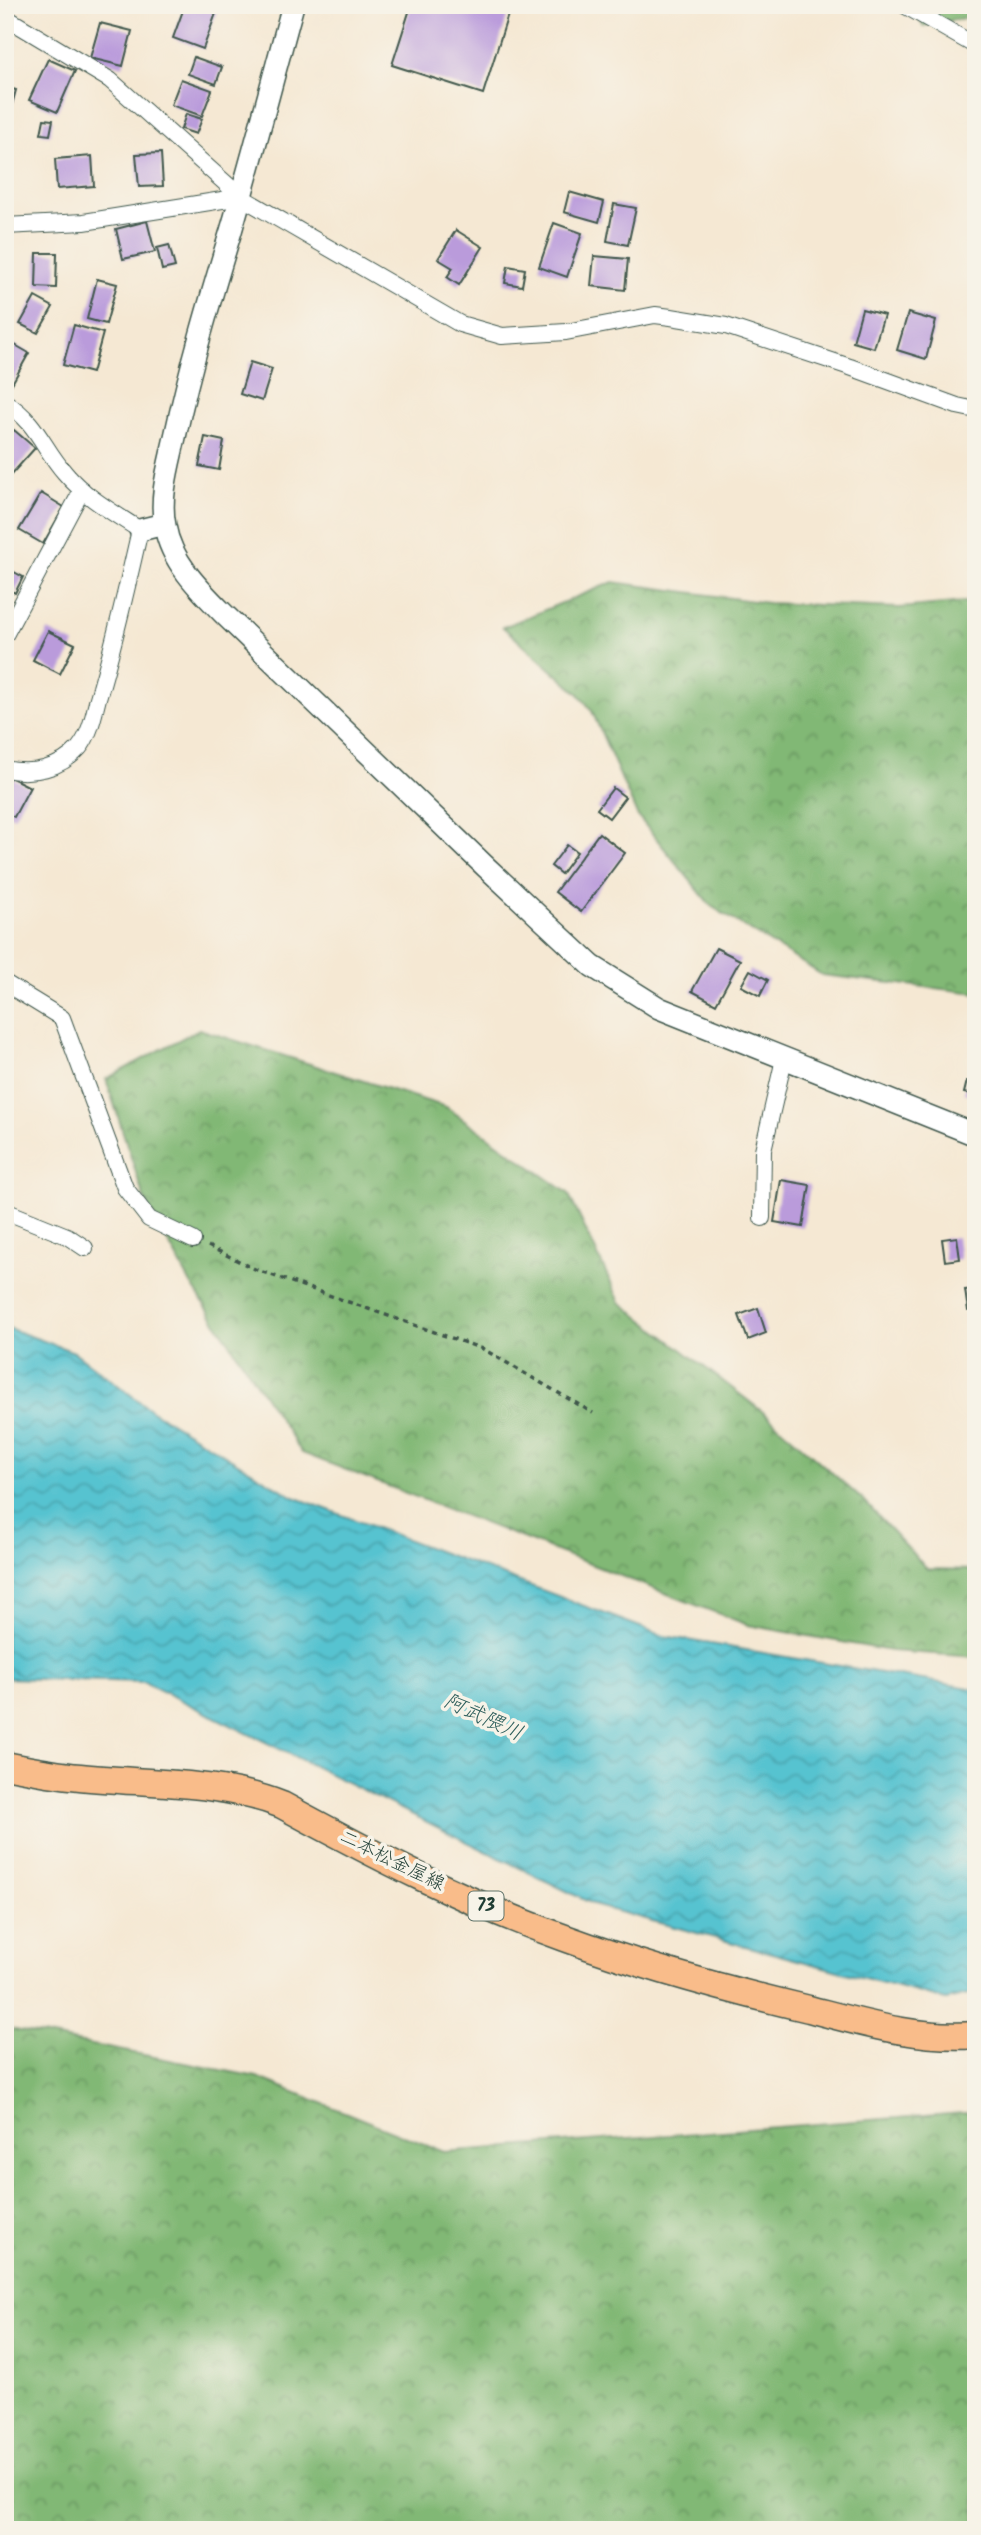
<svg xmlns="http://www.w3.org/2000/svg" width="981" height="2535" viewBox="0 0 981 2535" font-family="Kalam,'Klee One',sans-serif">
  <defs>
    <pattern id="forest-crowns" width="20" height="18" patternUnits="userSpaceOnUse" patternTransform="scale(1.75)"><rect width="20" height="18" fill="#81b875"/><path d="M2 6a3 3 0 1 1 6 0M12 15a3 3 0 1 1 6 0" fill="none" stroke="#699761"/></pattern>
    <pattern id="water-waves" width="16" height="10" patternUnits="userSpaceOnUse" patternTransform="scale(1.75)"><rect width="16" height="10" fill="#57c3d0"/><path d="M0 5q4-4 8 0t8 0" fill="none" stroke="#47a0aa"/></pattern>
  </defs>
  <rect width="100%" height="100%" fill="#f7f3e8"/>
  <filter id="ink" filterUnits="userSpaceOnUse"><feTurbulence type="fractalNoise" baseFrequency=".0143" numOctaves="2"/><feDisplacementMap in="SourceGraphic" scale="14" xChannelSelector="R" yChannelSelector="G"/><feConvolveMatrix kernelMatrix="1 2 1 2 8 2 1 2 1" color-interpolation-filters="sRGB"/></filter>
  <filter id="wash" filterUnits="userSpaceOnUse"><feTurbulence type="fractalNoise" baseFrequency=".00686" numOctaves="4" result="noise"/><feDisplacementMap in="SourceGraphic" scale="28" xChannelSelector="R" yChannelSelector="G"/><feGaussianBlur stdDeviation="1.57" result="paint"/><feColorMatrix in="noise" values="0 0 0 0 0 0 0 0 0 0 0 0 0 0 0 0 0 1.4 0 .05"/><feComposite in="paint" operator="in"/></filter>
  <g filter="url(#wash)">
    <rect width="100%" height="100%" fill="#f5e8d3"/>
    <g fill="url(#forest-crowns)" stroke="#507a54" stroke-width="2">
      <polygon points="912,5 976,5 976,16 923,26"/>
      <polygon points="613,582 768,603 899,608 976,601 976,993 822,975 711,906 637,815 592,711 579,694 503,627"/>
      <polygon points="199,1029 446,1107 568,1193 620,1302 763,1412 864,1501 927,1569 976,1570 976,1657 891,1651 748,1625 302,1453 191,1284 144,1198 106,1079"/>
      <polygon points="5,2028 257,2077 444,2152 976,2112 976,2530 5,2530"/>
    </g>
    <polygon fill="url(#water-waves)" stroke="#3b8082" stroke-width="2" points="5,1327 74,1352 152,1411 294,1497 664,1636 976,1689 976,1993 946,2000 597,1906 144,1682 5,1678"/>
    <g id="blocks">
      <g fill="#ba9bdb">
        <polygon points="185,5 219,5 203,49 173,38"/>
        <polygon points="511,5 483,94 392,65 410,9 401,5"/>
        <polygon points="100,23 132,31 123,66 90,58"/>
        <polygon points="194,57 222,67 216,84 188,74"/>
        <polygon points="48,59 75,71 57,112 29,100"/>
        <polygon points="181,79 212,90 202,116 171,105"/>
        <polygon points="5,87 16,90 6,127 5,126"/>
        <polygon points="186,114 202,119 196,134 181,129"/>
        <polygon points="44,119 53,120 50,135 41,134"/>
        <polygon points="161,153 163,186 139,187 136,154"/>
        <polygon points="92,156 94,186 57,189 55,159"/>
        <polygon points="569,192 604,202 599,222 564,212"/>
        <polygon points="614,204 636,208 628,245 607,241"/>
        <polygon points="147,221 155,252 123,259 116,229"/>
        <polygon points="554,223 582,233 567,277 539,267"/>
        <polygon points="456,230 483,247 459,285 447,277 453,268 438,259"/>
        <polygon points="169,245 175,267 162,270 157,248"/>
        <polygon points="37,253 57,253 56,288 36,287"/>
        <polygon points="594,256 628,259 625,290 591,286"/>
        <polygon points="508,266 525,269 522,286 505,283"/>
        <polygon points="97,279 117,284 106,324 87,319"/>
        <polygon points="35,297 53,307 38,333 20,324"/>
        <polygon points="862,309 884,315 874,348 853,342"/>
        <polygon points="908,313 936,321 926,359 897,350"/>
        <polygon points="74,325 103,333 92,373 63,365"/>
        <polygon points="10,342 29,353 9,389 5,387 5,350"/>
        <polygon points="250,362 272,369 262,401 240,394"/>
        <polygon points="14,430 35,448 10,476 5,472 5,440"/>
        <polygon points="205,437 224,441 219,470 199,466"/>
        <polygon points="41,493 64,507 43,544 19,530"/>
        <polygon points="5,567 23,577 15,593 5,588"/>
        <polygon points="48,631 75,644 60,674 33,660"/>
        <polygon points="10,777 30,787 14,817 5,812 5,786"/>
        <polygon points="613,788 625,797 609,818 597,809"/>
        <polygon points="599,833 625,853 581,912 555,892"/>
        <polygon points="567,845 577,852 561,874 551,866"/>
        <polygon points="716,948 740,960 716,1004 692,991"/>
        <polygon points="750,970 768,980 760,996 741,986"/>
        <polygon points="967,1081 976,1083 976,1096 964,1093"/>
        <polygon points="781,1180 810,1185 803,1227 774,1222"/>
        <polygon points="957,1237 960,1259 945,1261 942,1239"/>
        <polygon points="976,1289 976,1310 968,1311 965,1290"/>
        <polygon points="758,1308 766,1333 748,1340 739,1315"/>
      </g>
    </g>
  </g>
  <g filter="url(#ink)">
    <use href="#blocks" fill-opacity="0" stroke="#3f574c" stroke-width="2"/>
    <g fill="none" stroke-linecap="round" stroke-linejoin="round">
      <defs>
        <g id="minor">
          <polyline points="904,5 976,46"/>
          <polyline points="5,17 110,80 241,197 460,324 502,336 566,332 655,315 671,317 726,326 850,367 957,406 976,410"/>
          <polyline points="5,226 84,222 241,197"/>
          <path d="M5,402c33,21 37,45 60,71 20,24 49,40 75,57 -13,56 -25,112 -42,168 -4,16 -8,37 -19,50 -19,21 -47,27 -74,21"/>
          <polyline points="5,635 82,490"/>
          <polyline points="5,983 62,1018 125,1188 149,1219 193,1240"/>
          <polyline points="5,1211 67,1236 85,1248"/>
          <polyline points="762,1218 763,1150 784,1059"/>
        </g>
        <g id="tertiary">
          <path d="M293,5c-21,76 -40,151 -62,226 -21,69 -41,136 -56,206 -6,28 -16,60 -10,89 6,37 37,66 62,91l259,250 106,99 67,42 317,127"/>
          <polyline points="140,530 164,524"/>
        </g>
        <path id="primary" d="M5,1765c25,5 50,10 75,12 67,7 138,3 202,28 92,50 184,98 283,133 79,29 163,52 244,71 54,14 111,31 167,26"/>
      </defs>
      <use href="#minor" stroke="#3f574c" stroke-width="18"/>
      <use href="#tertiary" stroke="#3f574c" stroke-width="24"/>
      <use href="#primary" stroke="#3f574c" stroke-width="29"/>
      <polyline stroke="#3f574c" stroke-width="3.5" stroke-dasharray="5 5" stroke-linecap="butt" points="208,1246 257,1270 483,1349 593,1413"/>
      <use href="#minor" stroke="#fff" stroke-width="16"/>
      <use href="#tertiary" stroke="#fff" stroke-width="21"/>
      <use href="#primary" stroke="#f9bc8a" stroke-width="26"/>
    </g>
  </g>
  <g text-anchor="middle" dominant-baseline="central" stroke-width="7" stroke-linejoin="round" paint-order="stroke">
    <rect fill="#f7f3e8" stroke="#60746a" stroke-width="2" x="468.5" y="1891.5" width="35" height="29" rx="5"/>
    <g font-size="18" font-weight="bold" fill="#1f3d34">
      <text x="486" y="1906">73</text>
    </g>
    <g font-size="19" fill="#1f3d34" stroke="#f7f3e8">
      <text transform="translate(392 1861) rotate(26)">二本松金屋線</text>
    </g>
    <g font-size="21" font-style="italic" fill="#2d5e5b" stroke="#f7f3e8">
      <text transform="translate(483 1718) rotate(25)">阿武隈川</text>
    </g>
  </g>
  <rect width="981" height="2535" fill="none" stroke="#f7f3e8" stroke-width="28"/>
</svg>
